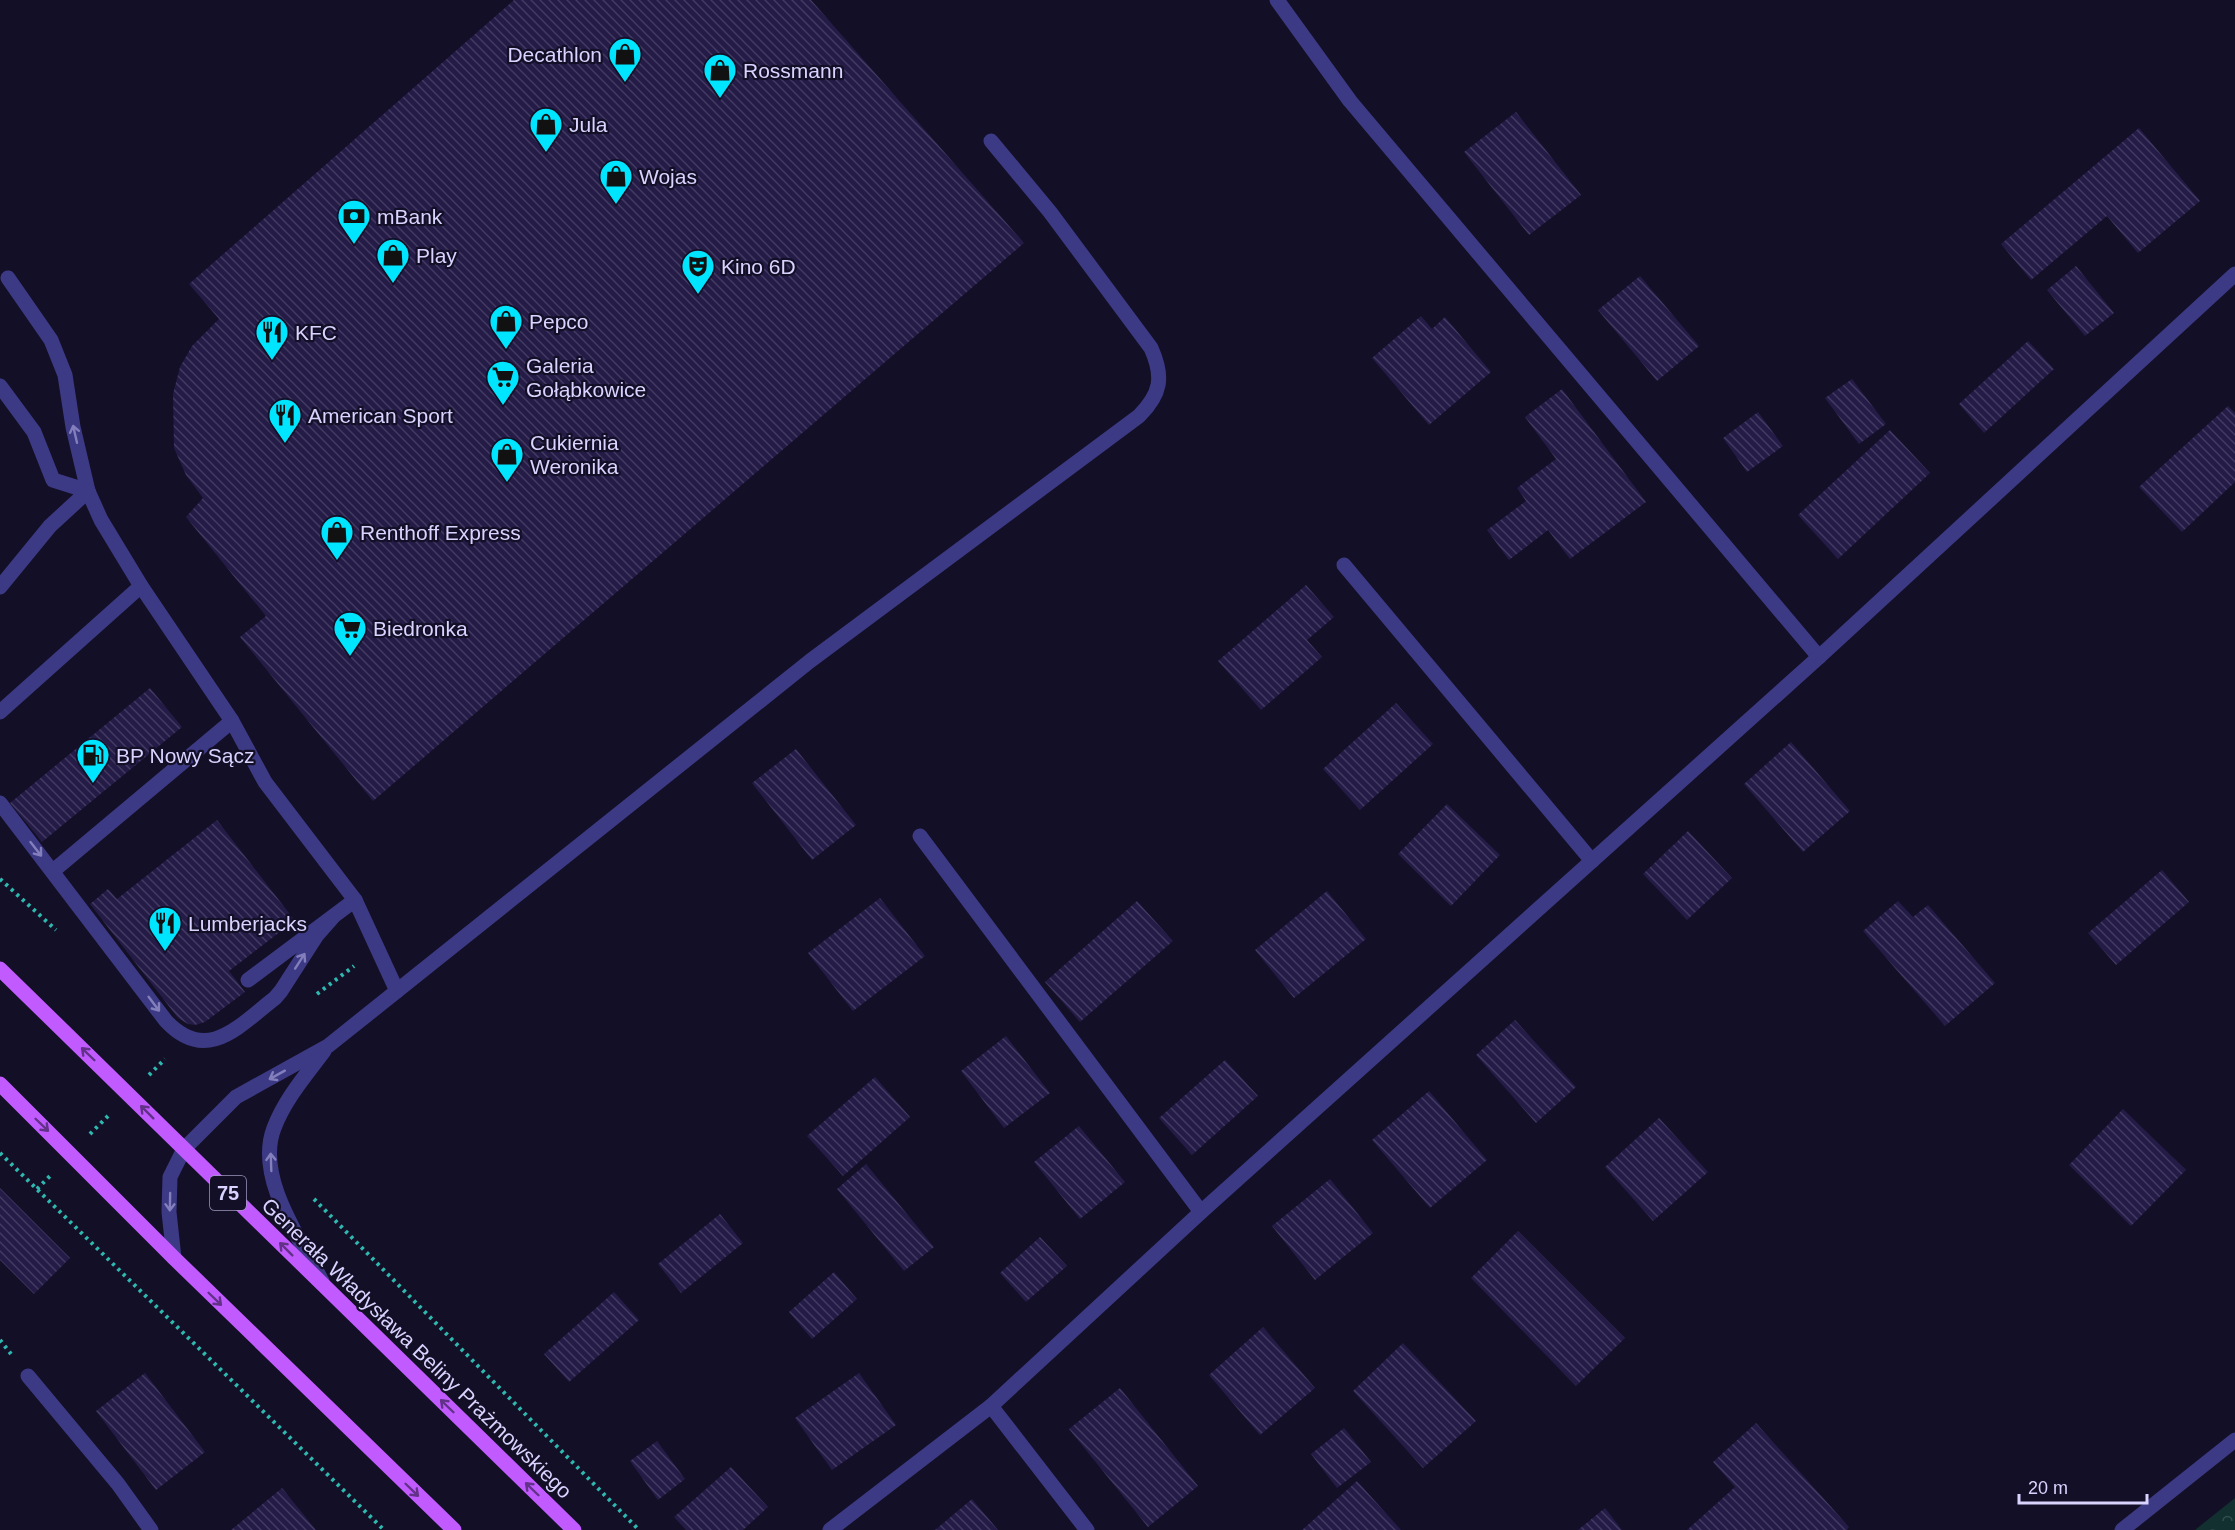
<svg xmlns="http://www.w3.org/2000/svg" width="2235" height="1530" viewBox="0 0 2235 1530" font-family="Arial,sans-serif">
  <defs>
    <pattern id="forest-crowns" width="20" height="18" patternUnits="userSpaceOnUse" patternTransform="scale(1.5)"><rect width="20" height="18" fill="#12302f"/><path d="M2 6a3 3 0 1 1 6 0M12 15a3 3 0 1 1 6 0" fill="none" stroke="#344d4e"/></pattern>
    <pattern id="building-back-hatch" width="6" height="6" patternUnits="userSpaceOnUse" patternTransform="scale(1.5)"><rect width="6" height="6" fill="#241b47"/><path d="M-1 5l2 2M0 0l6 6M5-1l2 2" fill="none" stroke="#433b63"/></pattern>
  </defs>
  <rect width="100%" height="100%" fill="#130f26"/>
  <polygon fill="url(#forest-crowns)" points="2235,1498 2235,1530 2195,1530"/>
  <g fill="url(#building-back-hatch)">
    <polygon points="514,0 811,0 1024,243 373,801 240,637 266,616 186,517 203,498 186,475 174,448 173,394 180,367 192,346 219,319 189,284"/>
    <polygon points="1516,112 1581,195 1529,235 1464,152"/>
    <polygon points="2139,128 2200,201 2138,253 2107,216 2031,280 2001,244"/>
    <polygon points="2076,266 2114,313 2085,336 2047,290"/>
    <polygon points="1640,276 1699,346 1657,381 1598,310"/>
    <polygon points="1421,316 1432,329 1445,317 1491,372 1429,425 1372,358"/>
    <polygon points="2028,341 2054,369 1984,433 1959,404"/>
    <polygon points="1852,379 1886,424 1859,444 1825,398"/>
    <polygon points="1562,389 1646,502 1570,559 1548,530 1509,560 1487,530 1526,501 1517,488 1556,459 1525,417"/>
    <polygon points="2228,406 2235,413 2235,482 2182,532 2139,487"/>
    <polygon points="1758,412 1783,446 1747,472 1723,438"/>
    <polygon points="1890,430 1930,473 1838,559 1798,515"/>
    <polygon points="1306,585 1334,617 1307,640 1322,657 1261,710 1218,661"/>
    <polygon points="150,688 182,727 42,842 10,803"/>
    <polygon points="1396,703 1433,744 1360,810 1323,769"/>
    <polygon points="1791,742 1850,811 1803,852 1744,784"/>
    <polygon points="796,749 856,825 812,860 752,783"/>
    <polygon points="1447,804 1500,855 1451,906 1398,854"/>
    <polygon points="217,820 299,926 297,927 293,922 229,971 245,992 205,1022 195,1025 188,1024 178,1018 90,904 108,889 117,899"/>
    <polygon points="1688,831 1732,878 1687,920 1643,874"/>
    <polygon points="2162,870 2189,902 2116,965 2088,933"/>
    <polygon points="1327,891 1366,939 1294,998 1255,950"/>
    <polygon points="880,898 925,956 853,1011 808,953"/>
    <polygon points="1137,901 1173,941 1080,1022 1045,982"/>
    <polygon points="1898,901 1913,917 1928,905 1995,983 1945,1026 1863,931"/>
    <polygon points="1515,1020 1576,1087 1536,1123 1476,1055"/>
    <polygon points="1006,1036 1050,1093 1004,1128 961,1071"/>
    <polygon points="1225,1060 1258,1096 1192,1155 1159,1118"/>
    <polygon points="875,1077 910,1117 843,1176 807,1136"/>
    <polygon points="1429,1091 1487,1160 1430,1208 1372,1140"/>
    <polygon points="2123,1109 2186,1170 2131,1226 2069,1165"/>
    <polygon points="1659,1118 1708,1172 1653,1221 1605,1167"/>
    <polygon points="1079,1126 1125,1182 1080,1219 1034,1162"/>
    <polygon points="866,1164 934,1247 904,1271 837,1189"/>
    <polygon points="1330,1179 1373,1233 1315,1280 1272,1226"/>
    <polygon points="0,1188 70,1258 34,1294 0,1260"/>
    <polygon points="720,1214 743,1243 681,1293 658,1264"/>
    <polygon points="1518,1231 1625,1338 1576,1386 1471,1278"/>
    <polygon points="1040,1237 1067,1266 1026,1302 1000,1273"/>
    <polygon points="834,1272 857,1299 812,1339 789,1312"/>
    <polygon points="614,1292 639,1320 569,1382 544,1354"/>
    <polygon points="1263,1327 1315,1388 1260,1435 1209,1375"/>
    <polygon points="1403,1343 1476,1421 1423,1468 1353,1391"/>
    <polygon points="145,1373 205,1452 156,1490 96,1411"/>
    <polygon points="859,1373 896,1425 832,1470 795,1418"/>
    <polygon points="1120,1388 1198,1486 1148,1527 1069,1429"/>
    <polygon points="1756,1423 1849,1527 1847,1530 1687,1530 1735,1487 1713,1462"/>
    <polygon points="1344,1428 1371,1462 1337,1488 1311,1454"/>
    <polygon points="657,1441 685,1479 658,1500 630,1461"/>
    <polygon points="731,1467 768,1507 743,1530 686,1530 674,1517"/>
    <polygon points="1357,1481 1401,1530 1302,1530"/>
    <polygon points="282,1488 316,1530 231,1530"/>
    <polygon points="972,1499 998,1530 935,1530"/>
    <polygon points="1605,1508 1622,1530 1578,1530"/>
  </g>
  <g fill="none" stroke-linecap="round" stroke-linejoin="round">
    <g stroke="#2fb8b0" stroke-width="4" stroke-dasharray="3 4.5" stroke-linecap="butt">
      <polyline points="0,879 56,930"/>
      <polyline points="317,994 354,966"/>
      <polyline points="149,1075 165,1059"/>
      <polyline points="90,1134 108,1116"/>
      <polyline points="0,1153 384,1530"/>
      <polyline points="37,1189 51,1175"/>
      <polyline points="314,1199 639,1530"/>
      <polyline points="0,1340 11,1354"/>
    </g>
    <g stroke="#3d3a85" stroke-width="15">
      <polyline points="1277,0 1350,101 1819,657"/>
      <polyline points="8,278 51,340 65,375 73,427 88,491"/>
      <polyline points="0,386 34,432 53,480 88,491"/>
      <polyline points="1344,565 1592,861"/>
      <polyline points="0,587 50,526 88,491 101,520 141,586 232,721 265,782 355,900 397,991"/>
      <polyline points="0,712 141,586"/>
      <path d="M0,803l166,218c41,44 74,4 109,-23l6,-7 36,-56 15,-17"/>
      <polyline points="920,836 1201,1212"/>
      <polyline points="53,871 232,721"/>
      <polyline points="248,980 355,900"/>
      <path d="M174,1258l-5,-46 1,-35 14,-28 52,-52 92,-51 482,-385 329,-245c22,-22 25,-39 12,-68l-101,-136 -59,-71"/>
      <path d="M322,1281c-22,-42 -67,-104 -48,-153 11,-29 32,-53 50,-77"/>
      <polyline points="28,1376 118,1484 151,1530"/>
      <polyline points="991,1406 1087,1530"/>
    </g>
    <polyline stroke="#3d3a85" stroke-width="15" points="2122,1530 2235,1440"/>
    <polyline stroke="#3d3a85" stroke-width="15" points="830,1530 991,1406 1201,1212 1819,657 2235,274"/>
    <g stroke="#c25bff" stroke-width="15">
      <polyline points="0,969 574,1530"/>
      <polyline points="0,1084 174,1258 454,1530"/>
    </g>
  </g>
  <defs><path id="oneway-shaft" d="M-6 0H5M1.5-3L5.5 0L1.5 3" fill="none" stroke-width="1.6" stroke-linecap="round" stroke-linejoin="round" transform="scale(1.5)"/></defs>
  <g stroke="#837fbc">
    <use href="#oneway-shaft" transform="translate(75 434) rotate(-103)"/>
    <use href="#oneway-shaft" transform="translate(36 849) rotate(52)"/>
    <use href="#oneway-shaft" transform="translate(300 961) rotate(-57)"/>
    <use href="#oneway-shaft" transform="translate(154 1004) rotate(53)"/>
    <use href="#oneway-shaft" transform="translate(277 1075) rotate(151)"/>
    <use href="#oneway-shaft" transform="translate(271 1162) rotate(-92)"/>
    <use href="#oneway-shaft" transform="translate(170 1202) rotate(91)"/>
  </g>
  <g stroke="#623188">
    <use href="#oneway-shaft" transform="translate(88 1054) rotate(-136)"/>
    <use href="#oneway-shaft" transform="translate(147 1112) rotate(-135)"/>
    <use href="#oneway-shaft" transform="translate(42 1125) rotate(44)"/>
    <use href="#oneway-shaft" transform="translate(286 1249) rotate(-135)"/>
    <use href="#oneway-shaft" transform="translate(215 1299) rotate(44)"/>
    <use href="#oneway-shaft" transform="translate(447 1406) rotate(-136)"/>
    <use href="#oneway-shaft" transform="translate(532 1489) rotate(-136)"/>
    <use href="#oneway-shaft" transform="translate(412 1490) rotate(44)"/>
  </g>
  <defs>
    <symbol id="shop-pin" viewBox="-11 -11 22 30"><path d="M0 17L-7.5 6A9.5 9.5 0 1 1 7.5 6Z" fill="#00e5ff" stroke="#130f26"/><path d="M-5-2.5h2.3a2.7 3.5 0 0 1 5.4 0H5L5.5 6h-11ZM-1.5-2.5h3a1.5 2.3 0 0 0-3 0Z" fill="#111"/></symbol>
    <symbol id="bank-pin" viewBox="-11 -11 22 30"><path d="M0 17L-7.5 6A9.5 9.5 0 1 1 7.5 6Z" fill="#00e5ff" stroke="#130f26"/><path d="M-6-4H6V4H-6ZM0-2.3a2.3 2.3 0 1 0 0 4.6a2.3 2.3 0 1 0 0-4.6Z" fill="#111"/></symbol>
    <symbol id="theatre-pin" viewBox="-11 -11 22 30"><path d="M0 17L-7.5 6A9.5 9.5 0 1 1 7.5 6Z" fill="#00e5ff" stroke="#130f26"/><path d="M-5-5.5Q0-4 5-5.5V0Q5 5 0 6Q-5 5-5 0ZM-3.3-2.5H-1v1.5H-3.3ZM1-2.5H3.3v1.5H1ZM-2.8 1Q0 5.5 2.8 1Z" fill="#111"/></symbol>
    <symbol id="restaurant-pin" viewBox="-11 -11 22 30"><path d="M0 17L-7.5 6A9.5 9.5 0 1 1 7.5 6Z" fill="#00e5ff" stroke="#130f26"/><path d="M-5-6h1v4h1v-4h1v4h1v-4h1v5L-1.5 .5V6h-2V.5L-5-1ZM5-6V6H3V1.5H1.5Q1.5-4 5-6Z" fill="#111"/></symbol>
    <symbol id="supermarket-pin" viewBox="-11 -11 22 30"><path d="M0 17L-7.5 6A9.5 9.5 0 1 1 7.5 6Z" fill="#00e5ff" stroke="#130f26"/><path d="M-6-5.5h2.5l.6 2H6L4.5 2H-2.5L-4.4-4H-6ZM-1.5 3.2a1.3 1.3 0 1 0 .1 0ZM3 3.2a1.3 1.3 0 1 0 .1 0Z" fill="#111"/></symbol>
    <symbol id="fuel-pin" viewBox="-11 -11 22 30"><path d="M0 17L-7.5 6A9.5 9.5 0 1 1 7.5 6Z" fill="#00e5ff" stroke="#130f26"/><path d="M-5.5-6h7V0h2V4h1.3V-2.5L3-4.5l.8-.8L6-3V5H2.5V1h-1V6h-7ZM-4.2-4.7v3.2H.2V-4.7Z" fill="#111"/></symbol>
  </defs>
  <g fill-rule="evenodd">
    <use href="#shop-pin" x="606" y="35" width="38" height="52"/>
    <use href="#shop-pin" x="701" y="51" width="38" height="52"/>
    <use href="#shop-pin" x="527" y="105" width="38" height="52"/>
    <use href="#shop-pin" x="597" y="157" width="38" height="52"/>
    <use href="#bank-pin" x="335" y="197" width="38" height="52"/>
    <use href="#shop-pin" x="374" y="236" width="38" height="52"/>
    <use href="#theatre-pin" x="679" y="247" width="38" height="52"/>
    <use href="#shop-pin" x="487" y="302" width="38" height="52"/>
    <use href="#restaurant-pin" x="253" y="313" width="38" height="52"/>
    <use href="#supermarket-pin" x="484" y="358" width="38" height="52"/>
    <use href="#restaurant-pin" x="266" y="396" width="38" height="52"/>
    <use href="#shop-pin" x="488" y="435" width="38" height="52"/>
    <use href="#shop-pin" x="318" y="513" width="38" height="52"/>
    <use href="#supermarket-pin" x="331" y="609" width="38" height="52"/>
    <use href="#fuel-pin" x="74" y="736" width="38" height="52"/>
    <use href="#restaurant-pin" x="146" y="904" width="38" height="52"/>
  </g>
  <g text-anchor="middle" dominant-baseline="central" stroke-width="4.5" stroke-linejoin="round" paint-order="stroke">
    <rect fill="#130f26" stroke="#9e99be" stroke-width="1.5" x="210" y="1176" width="36" height="34" rx="4.5"/>
    <g font-size="20" font-weight="bold" fill="#d9d4ff">
      <text x="228" y="1193">75</text>
    </g>
    <g font-size="21" fill="#d9d4ff" stroke="#130f26" text-anchor="start">
      <text x="602" y="54" text-anchor="end">Decathlon</text>
      <text x="743" y="70">Rossmann</text>
      <text x="569" y="124">Jula</text>
      <text x="639" y="176">Wojas</text>
      <text x="377" y="216">mBank</text>
      <text x="416" y="255">Play</text>
      <text x="721" y="266">Kino 6D</text>
      <text x="529" y="321">Pepco</text>
      <text x="295" y="332">KFC</text>
      <text x="526" y="365">Galeria<tspan x="526" dy="24">Gołąbkowice</tspan></text>
      <text x="308" y="415">American Sport</text>
      <text x="530" y="442">Cukiernia<tspan x="530" dy="24">Weronika</tspan></text>
      <text x="360" y="532">Renthoff Express</text>
      <text x="373" y="628">Biedronka</text>
      <text x="116" y="755">BP Nowy Sącz</text>
      <text x="188" y="923">Lumberjacks</text>
    </g>
    <g font-size="21" fill="#d9d4ff" stroke="#130f26">
      <text transform="translate(417 1348) rotate(44)">Generała Władysława Beliny Prażmowskiego</text>
    </g>
  </g>
  <path d="M2019 1494v9h128v-9" fill="none" stroke="#d9d4ff" stroke-width="3"/>
  <text x="2028" y="1494" font-size="18" fill="#d9d4ff" stroke="#130f26" stroke-width="4.5" paint-order="stroke">20 m</text>
</svg>
